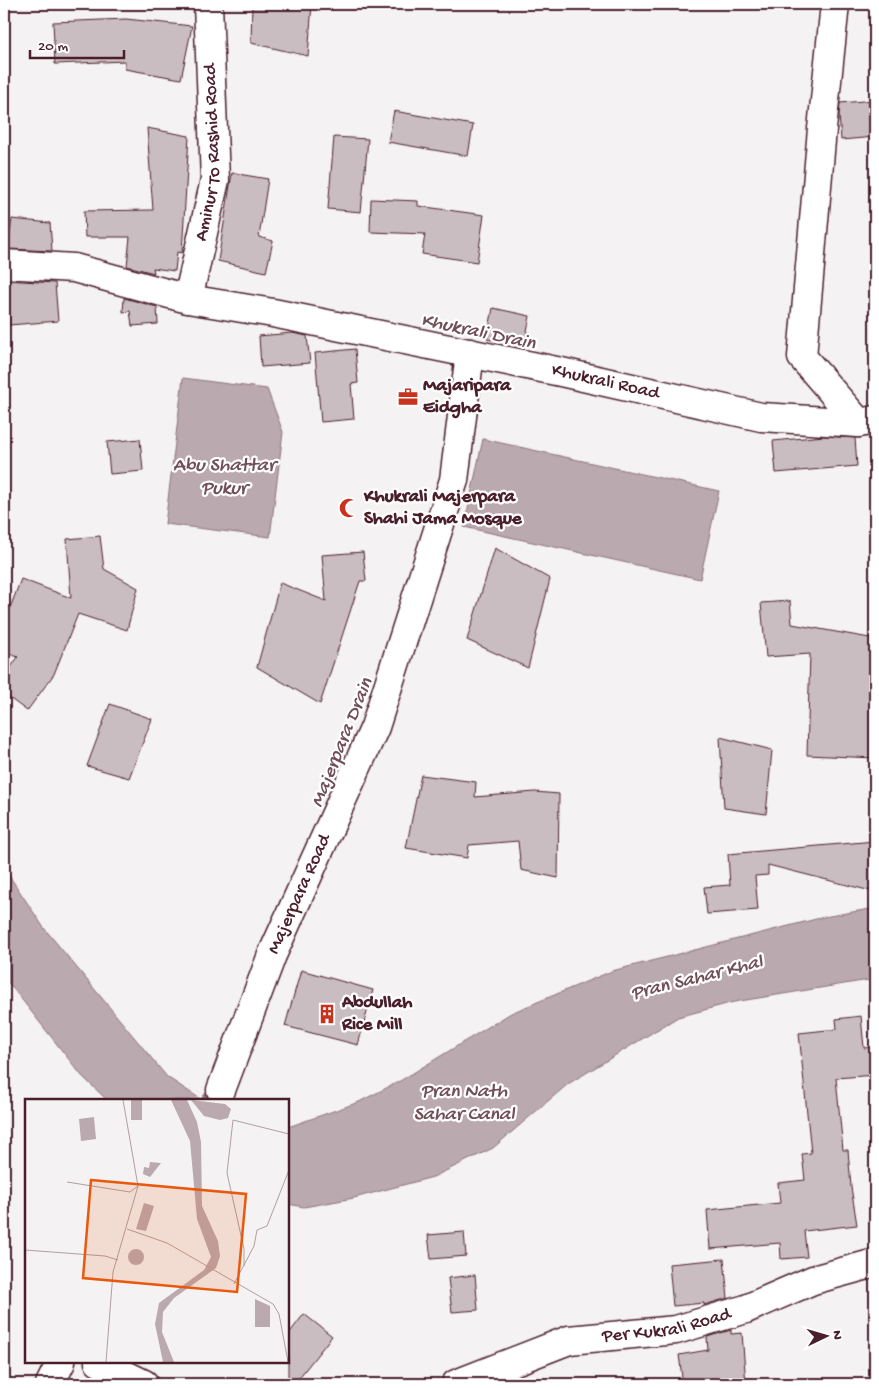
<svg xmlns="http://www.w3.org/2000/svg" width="879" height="1388" viewBox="0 0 879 1388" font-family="'Gochi Hand',sans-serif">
  <rect width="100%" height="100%" fill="#f4f2f2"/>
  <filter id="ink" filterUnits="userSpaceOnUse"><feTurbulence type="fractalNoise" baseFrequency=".02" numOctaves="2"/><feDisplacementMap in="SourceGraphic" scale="10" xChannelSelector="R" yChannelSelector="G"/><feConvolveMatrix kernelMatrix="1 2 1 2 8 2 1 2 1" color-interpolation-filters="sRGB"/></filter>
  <g filter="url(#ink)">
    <g fill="#baa9ae" stroke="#8d727a">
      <polygon points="183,378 267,389 283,432 270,537 165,524"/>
      <polygon points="483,439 719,491 700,579 464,527"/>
      <polygon points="4,868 44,928 167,1077 202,1100 107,1100 82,1076 4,977"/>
      <polygon points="875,908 875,979 734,1002 678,1017 568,1084 493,1148 433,1177 354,1198 304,1207 288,1204 288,1127 359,1102 400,1081 511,1013 612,971 824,917"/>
    </g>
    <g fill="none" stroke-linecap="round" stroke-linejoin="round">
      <polyline stroke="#8d727a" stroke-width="10" points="206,1100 217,1086"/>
    </g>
    <g fill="#cabdc1" stroke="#4a1f2b">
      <polygon points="252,4 312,4 308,56 251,43"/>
      <polygon points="126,19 192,26 181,79 125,69 125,61 55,64 53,22"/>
      <polygon points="875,100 875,137 841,140 839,115 840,103"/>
      <polygon points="394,111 473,125 468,156 388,142"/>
      <polygon points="147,128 189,136 182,253 177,252 175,271 153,268 154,273 127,266 130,237 85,237 84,211 153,210"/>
      <polygon points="334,137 368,139 361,212 328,209"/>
      <polygon points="232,173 268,179 259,237 273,241 266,272 218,261"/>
      <polygon points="371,199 418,201 418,206 484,215 477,262 422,254 425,234 370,232"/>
      <polygon points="12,219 50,223 52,251 8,249"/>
      <polygon points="5,280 55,283 58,321 9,325"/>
      <polygon points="124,298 157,307 158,324 132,326 130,311 123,312"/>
      <polygon points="493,308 530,316 524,346 487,339"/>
      <polygon points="292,333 307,336 310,363 261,367 259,336"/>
      <polygon points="355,349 358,383 351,384 354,419 321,422 315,353"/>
      <polygon points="824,436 855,438 857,466 776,473 773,441"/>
      <polygon points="140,439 143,471 110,474 107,442"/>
      <polygon points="100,536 104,569 138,588 127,630 78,614 54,674 27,711 4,694 4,677 18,657 4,652 4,624 21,579 71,598 67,539"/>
      <polygon points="495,548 550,579 528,668 467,640"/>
      <polygon points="363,552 366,581 360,581 320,704 257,667 280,583 326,601 322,555"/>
      <polygon points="790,601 792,624 875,639 875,758 807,755 810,654 766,657 761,603"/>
      <polygon points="110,704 152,719 129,778 87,766"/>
      <polygon points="720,737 772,750 766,814 724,808"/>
      <polygon points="421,775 476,782 475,797 535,792 559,794 558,878 521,870 518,841 469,845 467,858 406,848"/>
      <polygon points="875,841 875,892 768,865 768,875 755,876 758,910 707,914 704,887 730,885 728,854"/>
      <polygon points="301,970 373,990 358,1045 285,1026"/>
      <polygon points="861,1016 864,1048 875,1047 875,1075 836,1078 843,1150 848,1150 851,1187 857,1225 804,1231 807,1257 781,1259 780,1243 710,1249 707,1210 780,1203 778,1183 805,1180 802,1154 811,1153 799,1033 837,1029 836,1019"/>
      <polygon points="464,1232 466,1256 431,1259 428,1235"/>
      <polygon points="724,1259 728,1298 704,1305 704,1303 673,1306 669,1264"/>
      <polygon points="475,1275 478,1310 452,1312 448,1278"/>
      <polygon points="304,1314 332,1336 294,1384 288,1384 288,1335"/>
      <polygon points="731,1330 731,1334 742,1333 746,1384 683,1384 679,1355 708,1350 707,1337"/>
    </g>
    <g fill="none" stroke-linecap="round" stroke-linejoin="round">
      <defs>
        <g id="minor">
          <path id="s1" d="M188,299l27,-119 -7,-176"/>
          <polyline points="99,1362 144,1384"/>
          <polyline points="50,1384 61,1362"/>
        </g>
        <g id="tertiary">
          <polyline points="835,4 822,129 802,357 859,423"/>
          <path id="s2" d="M4,264l70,4 114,31 85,14 288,59 200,45 98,6 16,-3"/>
          <path id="s3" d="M221,1090l51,-135 103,-228 79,-247 16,-127"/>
          <path id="s4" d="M456,1384l113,-44 107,-10 70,-21 67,-29 62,-17"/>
        </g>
      </defs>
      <use href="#minor" stroke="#4a1f2b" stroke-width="31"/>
      <use href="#tertiary" stroke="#4a1f2b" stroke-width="31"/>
      <use href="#minor" stroke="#fff" stroke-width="28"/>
      <use href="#tertiary" stroke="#fff" stroke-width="28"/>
    </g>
  </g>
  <defs>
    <symbol id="office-bare" viewBox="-9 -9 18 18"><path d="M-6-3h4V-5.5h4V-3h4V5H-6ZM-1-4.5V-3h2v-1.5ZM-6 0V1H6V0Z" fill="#c8321e" stroke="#fff" stroke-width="2.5" paint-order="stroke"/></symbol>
    <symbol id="mosque-bare" viewBox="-9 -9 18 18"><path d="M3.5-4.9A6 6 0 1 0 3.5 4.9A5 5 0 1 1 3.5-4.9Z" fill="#c8321e" stroke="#fff" stroke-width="2.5" paint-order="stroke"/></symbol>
    <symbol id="building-bare" viewBox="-9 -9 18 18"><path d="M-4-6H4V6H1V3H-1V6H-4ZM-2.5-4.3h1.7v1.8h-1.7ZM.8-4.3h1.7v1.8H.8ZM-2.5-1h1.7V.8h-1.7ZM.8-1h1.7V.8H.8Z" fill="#c8321e" stroke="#fff" stroke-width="2.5" paint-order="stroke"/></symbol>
  </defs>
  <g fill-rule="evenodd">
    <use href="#office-bare" x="394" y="383" width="28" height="28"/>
    <use href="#mosque-bare" x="335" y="494" width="28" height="28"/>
    <use href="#building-bare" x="313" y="1000" width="28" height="28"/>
  </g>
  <g text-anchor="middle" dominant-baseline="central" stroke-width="4.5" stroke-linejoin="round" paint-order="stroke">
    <g font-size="19" fill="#4a1f2b" stroke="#fff">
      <text stroke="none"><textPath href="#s1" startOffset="149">Aminur To Rashid Road</textPath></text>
      <text stroke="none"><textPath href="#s2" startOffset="614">Khukrali Road</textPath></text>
      <text stroke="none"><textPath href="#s3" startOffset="211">Majerpara Road</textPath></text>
      <text stroke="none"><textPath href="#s4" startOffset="220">Per Kukrali Road</textPath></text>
    </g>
    <g font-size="19" font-weight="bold" fill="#4a1f2b" stroke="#fff" text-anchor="start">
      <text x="423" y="386">Majaripara<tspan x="423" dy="22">Eidgha</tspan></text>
      <text x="364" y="497">Khukrali Majerpara<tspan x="364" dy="22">Shahi Jama Mosque</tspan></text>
      <text x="342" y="1003">Abdullah<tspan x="342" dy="22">Rice Mill</tspan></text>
    </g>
    <g font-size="20" font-style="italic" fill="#714f59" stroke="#fff">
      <text transform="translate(478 333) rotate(12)">Khukrali Drain</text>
      <text x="224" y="466">Abu Shattar<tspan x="224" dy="23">Pukur</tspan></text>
      <text transform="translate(343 743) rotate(-68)">Majerpara Drain</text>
      <text transform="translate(697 979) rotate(-14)">Pran Sahar Khal</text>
      <text x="464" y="1092">Pran Nath<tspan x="464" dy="23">Sahar Canal</tspan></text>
    </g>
  </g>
  <g transform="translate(25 1099)">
    <rect width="264" height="264" fill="#f4f2f2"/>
    <path d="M106,1h11v20h-11zM146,1h16l10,22 4,20 1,64 16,35 2,15 -4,12 -42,30 -11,14 -1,20 12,30h-11l-8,-38 4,-21 45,-33 7,-13 -14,-38 -7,-78zM166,1l34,4 6,5 -3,9 -8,2 -16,-4zM69,18l2,22 -15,2 -2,-22zM125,63l11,1 -11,14 -7,-3 1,-7 5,1zM119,104l10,3 -8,25 -10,-2zM103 158a8 8 0 1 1 16 0a8 8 0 1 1-16 0ZM230,200l15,7v21h-15z" fill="#baa9ae"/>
    <path fill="none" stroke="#b09ea2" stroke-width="1" d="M42,83l63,10 8,-6M102,130l40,14 106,61 6,10 9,48M0,151l80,6 13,4M219,167v-17l-17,-76 6,-53 56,14M209,185l20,-38 3,-16 10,-4 22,-56M81,263l7,-90 25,-86 -15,-86"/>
    <path fill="#e8590c" fill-opacity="0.15" stroke="#e8590c" stroke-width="2.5" d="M66,81l155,14 -9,98 -154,-14z"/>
    <rect width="264" height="264" fill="none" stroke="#4a1f2b" stroke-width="2.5"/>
  </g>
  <rect width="879" height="1388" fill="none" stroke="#fff" stroke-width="20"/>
  <rect x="10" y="10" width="859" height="1368" fill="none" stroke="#4a1f2b" stroke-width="2" filter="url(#ink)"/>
  <g transform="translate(826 1336) rotate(85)" stroke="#ffffff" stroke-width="4" paint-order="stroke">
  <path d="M0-4L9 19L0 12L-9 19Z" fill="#4a1f2b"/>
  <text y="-8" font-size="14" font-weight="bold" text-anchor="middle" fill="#4a1f2b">N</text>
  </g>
  <path d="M30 50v8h94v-8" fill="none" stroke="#4a1f2b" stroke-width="2.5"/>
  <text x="38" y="50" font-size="15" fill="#4a1f2b" stroke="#ffffff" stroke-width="4" paint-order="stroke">20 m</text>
</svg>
